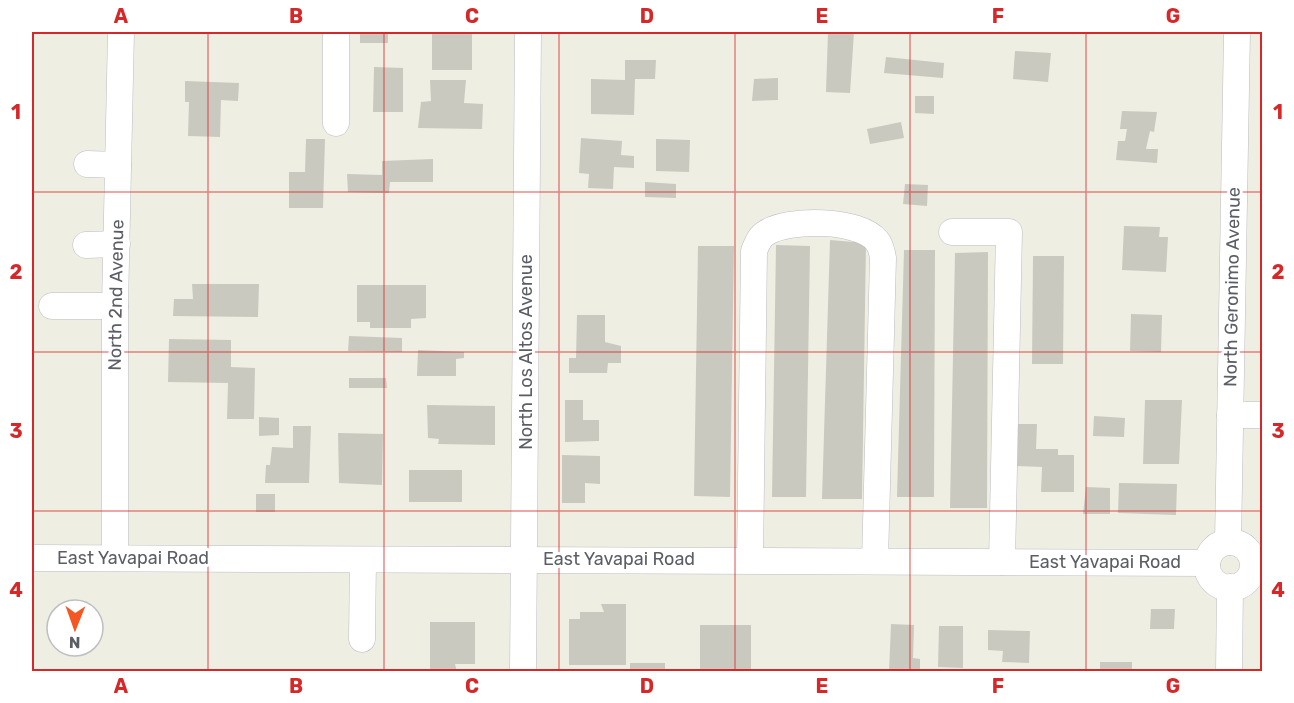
<svg xmlns="http://www.w3.org/2000/svg" width="1294" height="703" viewBox="0 0 1294 703" font-family="Rubik,sans-serif">
  <rect width="100%" height="100%" fill="#efeee3"/>
  <g fill="#cac9c0">
    <rect x="360" y="32" width="28" height="11"/>
    <rect x="432" y="32" width="40" height="38"/>
    <polygon points="828,32 854,32 850,93 826,92"/>
    <polygon points="1015,51 1051,53 1048,82 1013,79"/>
    <polygon points="886,57 944,63 943,78 884,73"/>
    <polygon points="625,60 656,60 655,79 635,79 634,115 591,114 591,79 625,80"/>
    <polygon points="374,67 403,68 403,112 373,112"/>
    <polygon points="778,78 778,100 752,101 754,79"/>
    <polygon points="430,80 466,80 464,103 483,104 482,129 418,128 421,102 431,101"/>
    <polygon points="185,81 239,83 238,101 221,100 220,137 188,136 189,102 185,102"/>
    <polygon points="915,96 934,96 934,114 915,113"/>
    <polygon points="1122,111 1157,112 1154,132 1150,131 1146,149 1158,149 1157,163 1116,160 1118,141 1125,141 1127,129 1120,129"/>
    <polygon points="901,122 904,138 870,144 867,129"/>
    <polygon points="581,138 622,141 621,155 634,156 634,168 614,167 613,189 588,188 589,174 579,173"/>
    <polygon points="306,139 325,139 323,208 289,208 289,172 305,172"/>
    <polygon points="656,139 690,140 689,172 656,171"/>
    <polygon points="433,159 433,182 390,182 389,193 348,192 347,174 382,175 382,161"/>
    <polygon points="645,182 676,184 676,198 645,197"/>
    <polygon points="905,184 928,185 927,206 903,204"/>
    <polygon points="1124,226 1160,227 1159,237 1168,237 1166,272 1122,270"/>
    <polygon points="830,240 866,243 862,499 822,499"/>
    <polygon points="776,245 810,246 806,497 772,497"/>
    <polygon points="698,246 734,246 730,497 694,496"/>
    <polygon points="904,250 935,250 934,497 897,497"/>
    <polygon points="988,252 987,508 950,508 955,253"/>
    <polygon points="1033,256 1064,256 1063,364 1032,364"/>
    <polygon points="192,284 259,284 258,317 173,316 174,299 193,299"/>
    <polygon points="357,285 426,285 426,318 411,319 411,328 370,328 370,322 357,322"/>
    <polygon points="1131,314 1162,315 1161,352 1130,351"/>
    <polygon points="577,315 605,315 605,342 621,346 621,363 608,363 607,373 569,373 569,358 576,358"/>
    <polygon points="349,336 402,338 402,352 348,351"/>
    <polygon points="169,339 231,340 231,367 255,368 254,419 227,419 228,383 168,382"/>
    <polygon points="418,350 464,352 464,358 456,359 456,376 417,376"/>
    <polygon points="349,378 386,378 387,388 349,388"/>
    <polygon points="565,400 583,400 583,420 599,420 599,441 565,442"/>
    <polygon points="1145,400 1182,400 1179,464 1143,464"/>
    <polygon points="427,405 495,406 495,445 438,444 439,439 428,438"/>
    <polygon points="1094,416 1125,418 1124,437 1093,436"/>
    <polygon points="259,417 279,418 279,435 259,436"/>
    <polygon points="1018,424 1037,424 1036,449 1058,449 1058,455 1074,455 1074,492 1041,492 1042,467 1017,466"/>
    <polygon points="293,426 311,426 309,483 265,483 266,465 270,465 272,447 293,448"/>
    <polygon points="338,433 383,434 382,485 339,483"/>
    <polygon points="562,455 600,456 600,484 585,483 585,503 562,503"/>
    <rect x="409" y="470" width="53" height="32"/>
    <polygon points="1119,483 1177,484 1176,515 1118,513"/>
    <polygon points="1086,487 1110,488 1110,514 1083,514"/>
    <rect x="256" y="494" width="19" height="18"/>
    <polygon points="601,604 626,604 626,665 569,665 569,619 580,619 580,612 604,612"/>
    <polygon points="1151,609 1175,609 1174,629 1150,629"/>
    <polygon points="430,622 475,622 475,664 455,664 457,672 430,672"/>
    <polygon points="891,624 914,625 913,658 920,659 920,672 889,672"/>
    <polygon points="700,625 751,625 751,671 700,670"/>
    <polygon points="939,626 963,626 963,668 938,667"/>
    <polygon points="988,630 1030,631 1029,663 1002,662 1003,651 988,650"/>
    <rect x="1100" y="662" width="32" height="10"/>
    <rect x="630" y="663" width="35" height="9"/>
  </g>
  <g fill="none" stroke-linecap="round" stroke-linejoin="round">
    <defs>
      <g id="minor">
        <polyline points="336,123 336,32"/>
        <polyline points="87,164 118,165"/>
        <polyline points="952,232 1009,232 1002,562"/>
        <polyline points="86,245 117,244"/>
        <polyline points="52,306 115,306"/>
        <polyline points="1230,415 1262,415"/>
        <polyline points="1228,542 1237,32"/>
        <circle cx="1230" cy="565" r="23"/>
        <polyline points="32,558 1207,563"/>
        <polyline points="115,558 115,306 121,32"/>
        <path d="M750,560l4,-309c3,-7 5,-14 12,-18 22,-15 94,-14 111,8 4,5 5,11 6,17l-8,303"/>
        <polyline points="362,639 363,560"/>
        <polyline points="523,672 528,32"/>
        <polyline points="1229,672 1230,587"/>
      </g>
    </defs>
    <use href="#minor" stroke="#bbbcc3" stroke-width="27"/>
    <use href="#minor" stroke="#fff" stroke-width="26"/>
  </g>
  <path fill="none" stroke="#d62828" stroke-width="1.5" stroke-opacity="0.55" d="M208,32v640M384,32v640M559,32v640M735,32v640M910,32v640M1086,32v640M32,192h1230M32,352h1230M32,511h1230"/>
  <g text-anchor="middle" dominant-baseline="central" stroke-width="6" stroke-linejoin="round" paint-order="stroke">
    <g font-size="18" fill="#5b5e65" stroke="#fff">
      <text transform="translate(1232 287) rotate(-89)">North Geronimo Avenue</text>
      <text transform="translate(116 295) rotate(-89)">North 2nd Avenue</text>
      <text transform="translate(526 352) rotate(-90)">North Los Altos Avenue</text>
      <text x="133" y="558">East Yavapai Road</text>
      <text x="619" y="559">East Yavapai Road</text>
      <text x="1105" y="562">East Yavapai Road</text>
    </g>
  </g>
  <rect width="1294" height="703" fill="none" stroke="#ffffff" stroke-width="66"/>
  <g transform="translate(75 628) rotate(181)"><circle r="28" fill="#ffffff" stroke="#bdbfc1" stroke-width="1.5"/>
  <path d="M0-4.5L10 22L0 15L-10 22Z" fill="#f55723"/>
  <text y="-9" font-size="16" font-weight="bold" text-anchor="middle" fill="#5b5e65">N</text>
  </g>
  <rect x="33" y="33" width="1228" height="637" fill="none" stroke="#d62828" stroke-width="2"/>
  <g font-size="20" text-anchor="middle" font-weight="bold" fill="#d62828">
    <text x="121" y="23">A</text>
    <text x="296" y="23">B</text>
    <text x="472" y="23">C</text>
    <text x="647" y="23">D</text>
    <text x="822" y="23">E</text>
    <text x="998" y="23">F</text>
    <text x="1173" y="23">G</text>
    <text x="16" y="119">1</text>
    <text x="1278" y="119">1</text>
    <text x="16" y="279">2</text>
    <text x="1278" y="279">2</text>
    <text x="16" y="438">3</text>
    <text x="1278" y="438">3</text>
    <text x="16" y="597">4</text>
    <text x="1278" y="597">4</text>
    <text x="121" y="693">A</text>
    <text x="296" y="693">B</text>
    <text x="472" y="693">C</text>
    <text x="647" y="693">D</text>
    <text x="822" y="693">E</text>
    <text x="998" y="693">F</text>
    <text x="1173" y="693">G</text>
  </g>
</svg>
